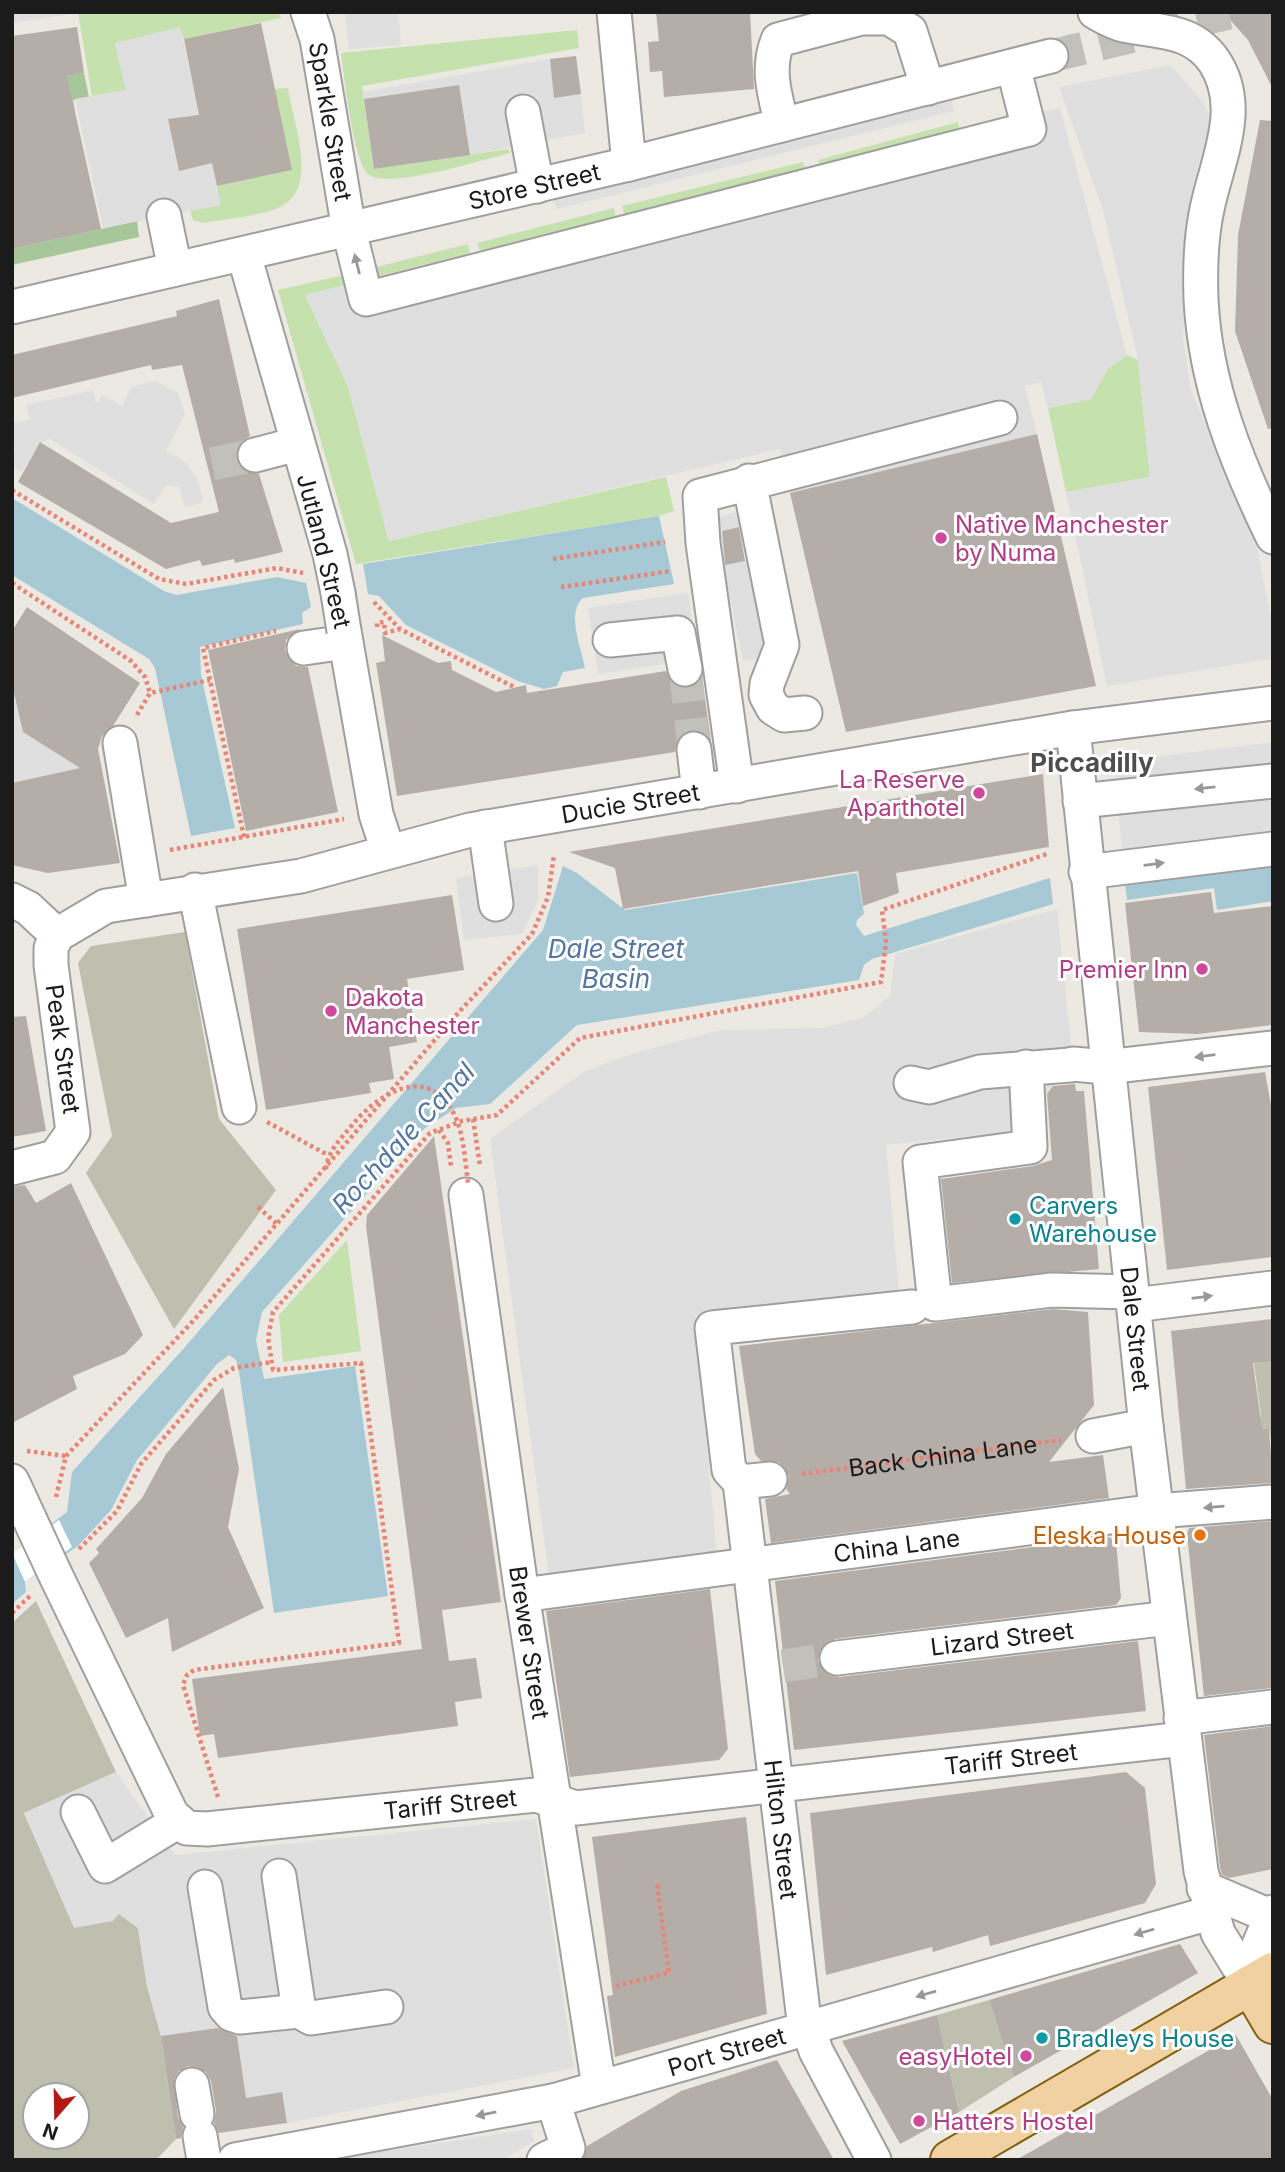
<svg xmlns="http://www.w3.org/2000/svg" width="1285" height="2172" viewBox="0 0 1285 2172" font-family="Inter,sans-serif">
  <rect width="100%" height="100%" fill="#ece9e2"/>
  <g fill="#bfbfaf" fill-rule="evenodd">
    <polygon points="185,932 219,1119 276,1190 174,1329 86,1173 112,1136 78,963 91,946"/>
    <polygon points="1271,1345 1273,1345 1273,1453 1269,1428 1255,1430 1261,1416 1254,1363 1271,1360"/>
    <path d="M36,1601l80,171 -92,41 50,114 45,-13 19,14 9,58 14,50 15,103 -20,21h-144v-537zM35,2095h42v42h-42z"/>
    <polygon points="989,2000 1014,2077 959,2112 937,2015"/>
  </g>
  <g fill="#c5e1ad">
    <polygon points="78,12 278,12 281,18 184,39 180,28 115,44 126,90 92,96"/>
    <path d="M577,30l2,18 -217,38 12,83 135,-20 1,4c-25,6 -125,38 -142,21 -15,-15 -24,-98 -27,-121z"/>
    <path d="M288,88c5,37 35,106 -15,122 -22,7 -48,9 -70,13l-10,-3 -3,-9 30,-6 -3,-19 75,-16 -18,-81z"/>
    <polygon points="958,122 960,131 821,166 818,160"/>
    <polygon points="803,162 805,170 625,216 622,206"/>
    <polygon points="614,208 616,218 480,251 477,243"/>
    <polygon points="468,244 470,253 371,278 369,269"/>
    <polygon points="344,275 346,285 305,295 348,387 389,541 666,477 674,511 659,516 356,564 278,290"/>
    <polygon points="1127,355 1138,360 1150,477 1066,492 1048,408 1091,399 1107,370"/>
    <polygon points="347,1240 361,1351 283,1362 279,1315"/>
  </g>
  <g fill="#a7c79b">
    <polygon points="84,73 89,97 73,100 75,111 12,126 49,79"/>
    <polygon points="137,221 139,237 12,265 12,249"/>
  </g>
  <g fill="#dfdfdf">
    <polygon points="12,12 78,12 78,13 12,23"/>
    <polygon points="345,12 398,12 401,45 349,49"/>
    <polygon points="180,27 200,115 168,120 179,170 212,163 221,205 103,228 75,99 126,90 115,43"/>
    <polygon points="550,59 554,98 581,94 585,133 470,155 459,85 364,99 363,92"/>
    <polygon points="1170,65 1203,102 1213,122 1198,165 1187,231 1183,338 1191,390 1257,548 1273,628 1273,658 1107,686 1066,492 1150,477 1138,360 1103,210 1059,87"/>
    <polygon points="950,94 954,111 556,209 552,193"/>
    <polygon points="1060,108 1127,355 1107,370 1091,399 1048,408 1041,382 1025,386 1037,434 790,493 780,449 389,541 348,387 305,295 1005,119"/>
    <polygon points="155,381 178,393 185,414 166,451 184,461 198,480 203,501 199,504 185,507 179,487 166,485 154,504 50,439 40,443 22,472 12,467 15,447 12,446 12,423 30,420 26,405 93,390 96,404 102,395 122,406 132,387"/>
    <polygon points="765,505 798,653 743,661 723,565 747,560 740,527 715,532 713,518"/>
    <polygon points="688,593 698,659 598,674 588,608"/>
    <polygon points="12,684 101,764 12,783"/>
    <polygon points="1273,742 1273,865 1125,882 1114,762"/>
    <polygon points="538,865 538,900 522,934 464,940 456,878"/>
    <polygon points="1057,909 1076,1091 1073,1092 1071,1081 1057,1082 1046,1096 1016,1099 1019,1131 886,1145 899,1292 695,1315 717,1555 549,1576 490,1139 585,1071 634,1053 721,1030 823,1028 863,1018 890,996 895,954"/>
    <polygon points="116,1772 175,1855 536,1819 574,2068 287,2123 282,2092 246,2098 235,2026 161,2036 147,1986 138,1928 119,1914 113,1921 74,1928 24,1813"/>
    <polygon points="531,2129 534,2141 503,2160 327,2160"/>
  </g>
  <g fill="#a7c9d5">
    <polygon points="12,498 164,591 176,595 277,577 306,583 311,607 302,613 303,624 200,647 201,675 235,828 191,836 155,668 149,659 12,575"/>
    <path d="M659,516l15,68 -91,14c-17,14 -2,50 2,70l-22,4 -6,14 -13,3 -26,-8 -112,-56 -27,-29 -11,-2 -5,-30z"/>
    <polygon points="1266,865 1273,869 1273,901 1217,910 1214,888 1127,900 1125,882"/>
    <polygon points="563,866 577,873 625,910 857,873 864,914 857,920 856,925 864,936 1050,878 1053,904 872,959 864,965 859,980 577,1025 490,1104 456,1108 425,1128 262,1312 256,1340 264,1379 355,1366 388,1596 274,1613 239,1372 236,1360 229,1355 217,1364 137,1460 111,1510 78,1546 25,1582 26,1592 12,1604 12,1553 67,1512 72,1472 185,1347 543,930"/>
  </g>
  <polygon fill="#fff" points="59,1520 72,1547 25,1582 12,1553"/>
  <g fill="#b5aea8">
    <polygon points="656,12 750,12 754,89 664,97 662,71 650,72 648,42 659,41"/>
    <polygon points="1223,12 1273,12 1273,89 1248,40"/>
    <polygon points="261,23 292,170 217,186 212,163 179,171 168,119 199,115 184,39"/>
    <polygon points="77,27 84,73 67,76 101,229 12,249 12,36"/>
    <polygon points="576,56 581,94 554,98 550,59"/>
    <polygon points="459,85 470,155 374,169 364,99"/>
    <polygon points="1260,120 1273,121 1273,428 1268,429 1235,331 1238,235"/>
    <polygon points="219,299 250,436 241,442 236,459 242,469 259,474 283,552 235,563 234,559 202,566 200,560 166,569 18,482 40,442 171,523 219,512 182,365 152,370 151,365 12,398 12,355 177,316 176,311"/>
    <polygon points="1037,434 1096,686 846,732 790,493"/>
    <polygon points="739,527 745,561 725,565 722,531"/>
    <polygon points="27,607 140,683 113,726 102,736 98,749 120,863 48,873 12,865 12,783 80,768 23,732 12,684 12,631"/>
    <polygon points="300,629 286,640 285,651 296,666 308,667 338,812 246,831 208,650"/>
    <polygon points="382,635 438,663 451,661 452,670 496,692 526,685 527,693 666,671 671,682 688,688 702,677 711,742 702,732 691,730 677,741 675,752 397,796 376,663 385,661"/>
    <polygon points="1043,774 1049,847 896,873 899,893 863,906 858,871 623,909 615,868 569,852"/>
    <polygon points="1211,892 1214,913 1273,906 1273,1025 1198,1034 1139,1032 1125,903"/>
    <polygon points="452,895 464,970 407,979 417,1042 389,1047 394,1079 369,1083 371,1093 266,1110 237,929"/>
    <polygon points="26,1016 46,1131 12,1137 12,1017"/>
    <polygon points="1265,1072 1273,1116 1273,1257 1167,1270 1148,1087"/>
    <polygon points="1075,1084 1076,1091 1084,1091 1099,1269 952,1283 941,1179 1033,1166 1052,1160 1047,1094 1053,1086"/>
    <polygon points="434,1136 501,1602 442,1610 449,1661 476,1658 482,1698 455,1702 458,1726 218,1758 214,1734 200,1736 192,1679 422,1649 366,1226 367,1215"/>
    <polygon points="71,1183 143,1335 125,1354 73,1376 77,1389 12,1423 12,1187 25,1185 36,1203"/>
    <polygon points="1053,1309 1088,1312 1094,1405 1049,1462 1103,1455 1109,1498 771,1543 765,1499 790,1494 786,1489 789,1476 779,1462 761,1461 755,1454 739,1346"/>
    <polygon points="1273,1319 1271,1361 1253,1363 1262,1429 1269,1428 1273,1483 1186,1489 1171,1331"/>
    <polygon points="223,1387 239,1469 228,1527 264,1608 172,1652 168,1618 126,1638 89,1563 99,1553 96,1549 142,1498 166,1454"/>
    <polygon points="1273,1521 1273,1688 1204,1696 1187,1534 1189,1528"/>
    <polygon points="1109,1537 1116,1542 1121,1598 1116,1605 835,1639 820,1650 818,1661 829,1675 839,1677 1138,1641 1146,1711 794,1750 775,1581"/>
    <polygon points="710,1589 728,1749 719,1760 570,1777 546,1611"/>
    <polygon points="1273,1726 1273,1869 1229,1878 1222,1875 1220,1867 1204,1735"/>
    <polygon points="1126,1772 1145,1788 1156,1884 1145,1903 990,1946 988,1935 933,1952 932,1947 826,1975 810,1813"/>
    <polygon points="746,1817 767,2014 615,2057 607,1996 613,1995 592,1837"/>
    <polygon points="1180,1944 1198,1973 1014,2077 989,2000"/>
    <polygon points="937,2015 959,2112 900,2144 842,2041"/>
    <polygon points="218,2028 237,2036 246,2098 282,2092 287,2123 219,2133 214,2123 216,2111 211,2081 206,2072 189,2066 179,2071 174,2079 178,2117 183,2127 181,2138 176,2139 161,2036"/>
    <polygon points="1236,2035 1273,2100 1273,2160 1016,2160"/>
    <polygon points="777,2060 834,2160 583,2160 587,2146 681,2091"/>
  </g>
  <g fill="none" stroke-linecap="round" stroke-linejoin="round">
    <g stroke="#c2c0ba" stroke-width="33" stroke-dasharray="33 17" stroke-linecap="butt">
      <polyline points="1051,56 1233,12"/>
      <polyline points="212,464 255,455"/>
      <polyline points="685,669 694,749"/>
      <polyline points="783,1666 837,1658"/>
    </g>
    <defs>
      <g id="minor">
        <path id="s2" d="M308,12l9,27 32,191 17,69 663,-170 -16,-63"/>
        <polyline points="614,12 629,164"/>
        <path d="M1095,12c9,5 19,11 29,13 34,7 68,4 90,36 31,46 3,99 -7,148 -6,28 -7,62 -6,90 4,85 35,162 72,238"/>
        <polyline points="523,112 537,186"/>
        <path d="M782,125c-7,-30 -16,-55 -4,-85l83,-22h28l21,13 18,57"/>
        <polyline points="164,216 175,269"/>
        <polyline points="244,255 330,554 338,593"/>
        <path id="s3" d="M12,307l617,-143 422,-108"/>
        <polyline points="255,455 297,444"/>
        <polyline points="749,481 782,645 767,684 766,695 773,708 784,715 805,713"/>
        <polyline points="344,631 376,814 388,851"/>
        <polyline points="610,640 678,633 685,669"/>
        <polyline points="304,648 346,642"/>
        <path id="s4" d="M1073,728l73,698 55,445 17,62 32,52"/>
        <polyline points="120,743 146,900"/>
        <polyline points="694,749 699,792"/>
        <polyline points="737,786 703,543 700,496 1000,418"/>
        <polyline points="1080,801 1273,781"/>
        <polyline points="485,827 496,904"/>
        <polyline points="1086,872 1273,849"/>
        <polyline points="195,890 239,1107"/>
        <polyline points="12,900 28,908 57,935"/>
        <path id="s5" d="M57,935l49,-29 195,-30 169,-46 603,-102 200,-25"/>
        <polyline points="1073,1064 1106,1067 1273,1048"/>
        <polyline points="1026,1067 1030,1147 920,1162 935,1304 1052,1290 1132,1292"/>
        <polyline points="911,1083 929,1087 980,1072 1070,1065"/>
        <polyline points="12,1168 55,1157 73,1132 51,965 51,948 57,935"/>
        <path id="s6" d="M466,1195l54,386 79,506"/>
        <polyline points="1134,1305 1273,1288"/>
        <polyline points="1093,1436 1146,1426"/>
        <polyline points="12,1481 30,1520"/>
        <path id="s7" d="M740,1482l63,530 13,39 58,109"/>
        <polyline points="740,1482 729,1470 712,1328 912,1307"/>
        <polyline points="740,1482 770,1479"/>
        <path id="s8" d="M56,1576l116,239 15,13 20,1 329,-34 40,13 607,-69"/>
        <path id="s9" d="M522,1595l634,-84 117,-9"/>
        <path id="s10" d="M837,1658l332,-40"/>
        <polyline points="1181,1718 1273,1707"/>
        <polyline points="78,1812 105,1866 177,1822"/>
        <polyline points="279,1876 299,2011 311,2018 386,2007"/>
        <polyline points="205,1887 225,2007 231,2014 240,2017 299,2011"/>
        <polyline points="1204,1888 1270,1916"/>
        <polyline points="1250,1985 1259,1945 1273,1912"/>
        <polyline points="192,2085 197,2114"/>
        <polyline points="200,2136 204,2160"/>
        <path id="s11" d="M235,2160l318,-59 657,-188"/>
        <polyline points="544,2160 568,2148 553,2101"/>
      </g>
      <g id="major">
        <polyline points="1250,1985 1273,2024"/>
        <polyline points="950,2160 1273,1972"/>
      </g>
    </defs>
    <use href="#minor" stroke="#9f9f9f" stroke-width="37"/>
    <use href="#major" stroke="#836110" stroke-width="42"/>
    <g stroke="#e98576" stroke-width="4.5" stroke-dasharray="3.5 3.5" stroke-linecap="butt">
      <polyline points="12,490 159,579 186,584 277,568 303,573"/>
      <polyline points="553,559 665,542"/>
      <polyline points="12,583 131,661 145,677 150,693"/>
      <polyline points="561,587 671,571"/>
      <polyline points="374,602 400,629 514,687"/>
      <polyline points="377,627 377,623 384,622 385,633 400,629"/>
      <polyline points="137,715 150,693 210,680"/>
      <polyline points="244,837 203,648 276,631"/>
      <polyline points="170,850 344,819"/>
      <polyline points="473,1119 480,1166"/>
      <polyline points="267,1122 328,1155"/>
      <polyline points="439,1130 448,1143 451,1167"/>
      <polyline points="258,1207 278,1225"/>
      <polyline points="27,1451 66,1456"/>
      <path id="s1" d="M802,1474l259,-34"/>
      <polyline points="56,1497 66,1456 194,1320 458,1013 532,934 548,897 554,855"/>
      <polyline points="79,1549 117,1511 141,1464 214,1380 234,1368 272,1362"/>
      <polyline points="12,1613 30,1596"/>
      <polyline points="218,1797 183,1685 187,1675 194,1670 399,1643 361,1363 273,1370 268,1338 273,1312 430,1133 462,1121 497,1115 580,1038 881,982 886,942 882,910 1047,854"/>
      <polyline points="616,1986 669,1973 657,1884"/>
    </g>
    <use href="#minor" stroke="#fff" stroke-width="33"/>
    <use href="#major" stroke="#f1d1a2" stroke-width="38"/>
    <defs>
      <g id="minor-bridge">
        <polyline points="338,593 344,631"/>
        <polyline points="30,1520 56,1576"/>
      </g>
    </defs>
    <use href="#minor-bridge" stroke="#9f9f9f" stroke-width="37" stroke-linecap="butt"/>
    <path stroke="#e98576" stroke-width="4.5" stroke-dasharray="3.5 3.5" stroke-linecap="butt" d="M326,1169c2,-19 15,-30 27,-45 26,-31 75,-61 101,-10 10,20 11,47 14,69"/>
    <use href="#minor-bridge" stroke="#fff" stroke-width="33"/>
  </g>
  <defs><path id="oneway-solid" d="M-6-.8H1V-3.2L6.5 0L1 3.2V.8H-6Z" transform="scale(1.75)"/></defs>
  <g fill="#989898">
    <use href="#oneway-solid" transform="translate(357 264) rotate(-104)"/>
    <use href="#oneway-solid" transform="translate(1205 788) rotate(174)"/>
    <use href="#oneway-solid" transform="translate(1154 864) rotate(-7)"/>
    <use href="#oneway-solid" transform="translate(1205 1056) rotate(173)"/>
    <use href="#oneway-solid" transform="translate(1202 1297) rotate(-7)"/>
    <use href="#oneway-solid" transform="translate(1214 1507) rotate(175)"/>
    <use href="#oneway-solid" transform="translate(1144 1932) rotate(164)"/>
    <use href="#oneway-solid" transform="translate(926 1994) rotate(164)"/>
    <use href="#oneway-solid" transform="translate(486 2114) rotate(169)"/>
  </g>
  <g fill="#d1479c" stroke="#fff" stroke-width="2.5">
    <circle cx="941" cy="538" r="7"/>
    <circle cx="979" cy="793" r="7"/>
    <circle cx="1202" cy="969" r="7"/>
    <circle cx="331" cy="1011" r="7"/>
    <circle cx="1026" cy="2056" r="7"/>
    <circle cx="919" cy="2121" r="7"/>
  </g>
  <g fill="#0f9aa8" stroke="#fff" stroke-width="2.5">
    <circle cx="1015" cy="1219" r="7"/>
    <circle cx="1042" cy="2038" r="7"/>
  </g>
  <circle fill="#e8710a" stroke="#fff" stroke-width="2.5" cx="1200" cy="1535" r="7"/>
  <g text-anchor="middle" dominant-baseline="central" stroke-width="6" stroke-linejoin="round" paint-order="stroke">
    <g font-size="24" fill="#1b1b1b" stroke="#fff">
      <text stroke="none"><textPath href="#s2" startOffset="112">Sparkle Street</textPath></text>
      <text stroke="none"><textPath href="#s3" startOffset="536">Store Street</textPath></text>
      <text transform="translate(324 551) rotate(76)">Jutland Street</text>
      <text stroke="none"><textPath href="#s5" startOffset="592">Ducie Street</textPath></text>
      <text transform="translate(63 1049) rotate(82)">Peak Street</text>
      <text stroke="none"><textPath href="#s4" startOffset="604">Dale Street</textPath></text>
      <text stroke="none"><textPath href="#s1" startOffset="142">Back China Lane</textPath></text>
      <text stroke="none"><textPath href="#s9" startOffset="378">China Lane</textPath></text>
      <text stroke="none"><textPath href="#s10" startOffset="166">Lizard Street</textPath></text>
      <text stroke="none"><textPath href="#s6" startOffset="452">Brewer Street</textPath></text>
      <text stroke="none"><textPath href="#s8" startOffset="1116">Tariff Street</textPath></text>
      <text stroke="none"><textPath href="#s8" startOffset="550">Tariff Street</textPath></text>
      <text stroke="none"><textPath href="#s7" startOffset="350">Hilton Street</textPath></text>
      <text stroke="none"><textPath href="#s11" startOffset="504">Port Street</textPath></text>
    </g>
    <g font-size="24" fill="#b23c85" stroke="#fff" text-anchor="start">
      <text x="955" y="524">Native Manchester<tspan x="955" dy="28">by Numa</tspan></text>
      <text x="965" y="779" text-anchor="end">La Reserve<tspan x="965" dy="28">Aparthotel</tspan></text>
      <text x="1188" y="969" text-anchor="end">Premier Inn</text>
      <text x="345" y="997">Dakota<tspan x="345" dy="28">Manchester</tspan></text>
      <text x="1012" y="2056" text-anchor="end">easyHotel</text>
      <text x="933" y="2121">Hatters Hostel</text>
    </g>
    <g font-size="24" fill="#0d838f" stroke="#fff" text-anchor="start">
      <text x="1029" y="1205">Carvers<tspan x="1029" dy="28">Warehouse</tspan></text>
      <text x="1056" y="2038">Bradleys House</text>
    </g>
    <g font-size="24" fill="#c56008" stroke="#fff" text-anchor="end">
      <text x="1186" y="1535">Eleska House</text>
    </g>
    <g font-size="26" font-weight="bold" fill="#4e4e4e" stroke="#fff">
      <text x="1092" y="762">Piccadilly</text>
    </g>
    <g font-size="26" font-style="italic" fill="#5377a0" stroke="#fff">
      <text x="616" y="948">Dale Street<tspan x="616" dy="30">Basin</tspan></text>
      <text transform="translate(403 1138) rotate(-47)">Rochdale Canal</text>
    </g>
  </g>
  <rect width="1285" height="2172" fill="none" stroke="#1b1b1b" stroke-width="28"/>
  <g transform="translate(56 2116) rotate(200)"><circle r="33" fill="#ffffff" stroke="#a4a4a4" stroke-width="2"/>
  <path d="M0-5L12 26L0 18L-12 26Z" fill="#b11b16"/>
  <text y="-10" font-size="19" font-weight="bold" text-anchor="middle" fill="#1b1b1b">N</text>
  </g>
</svg>
